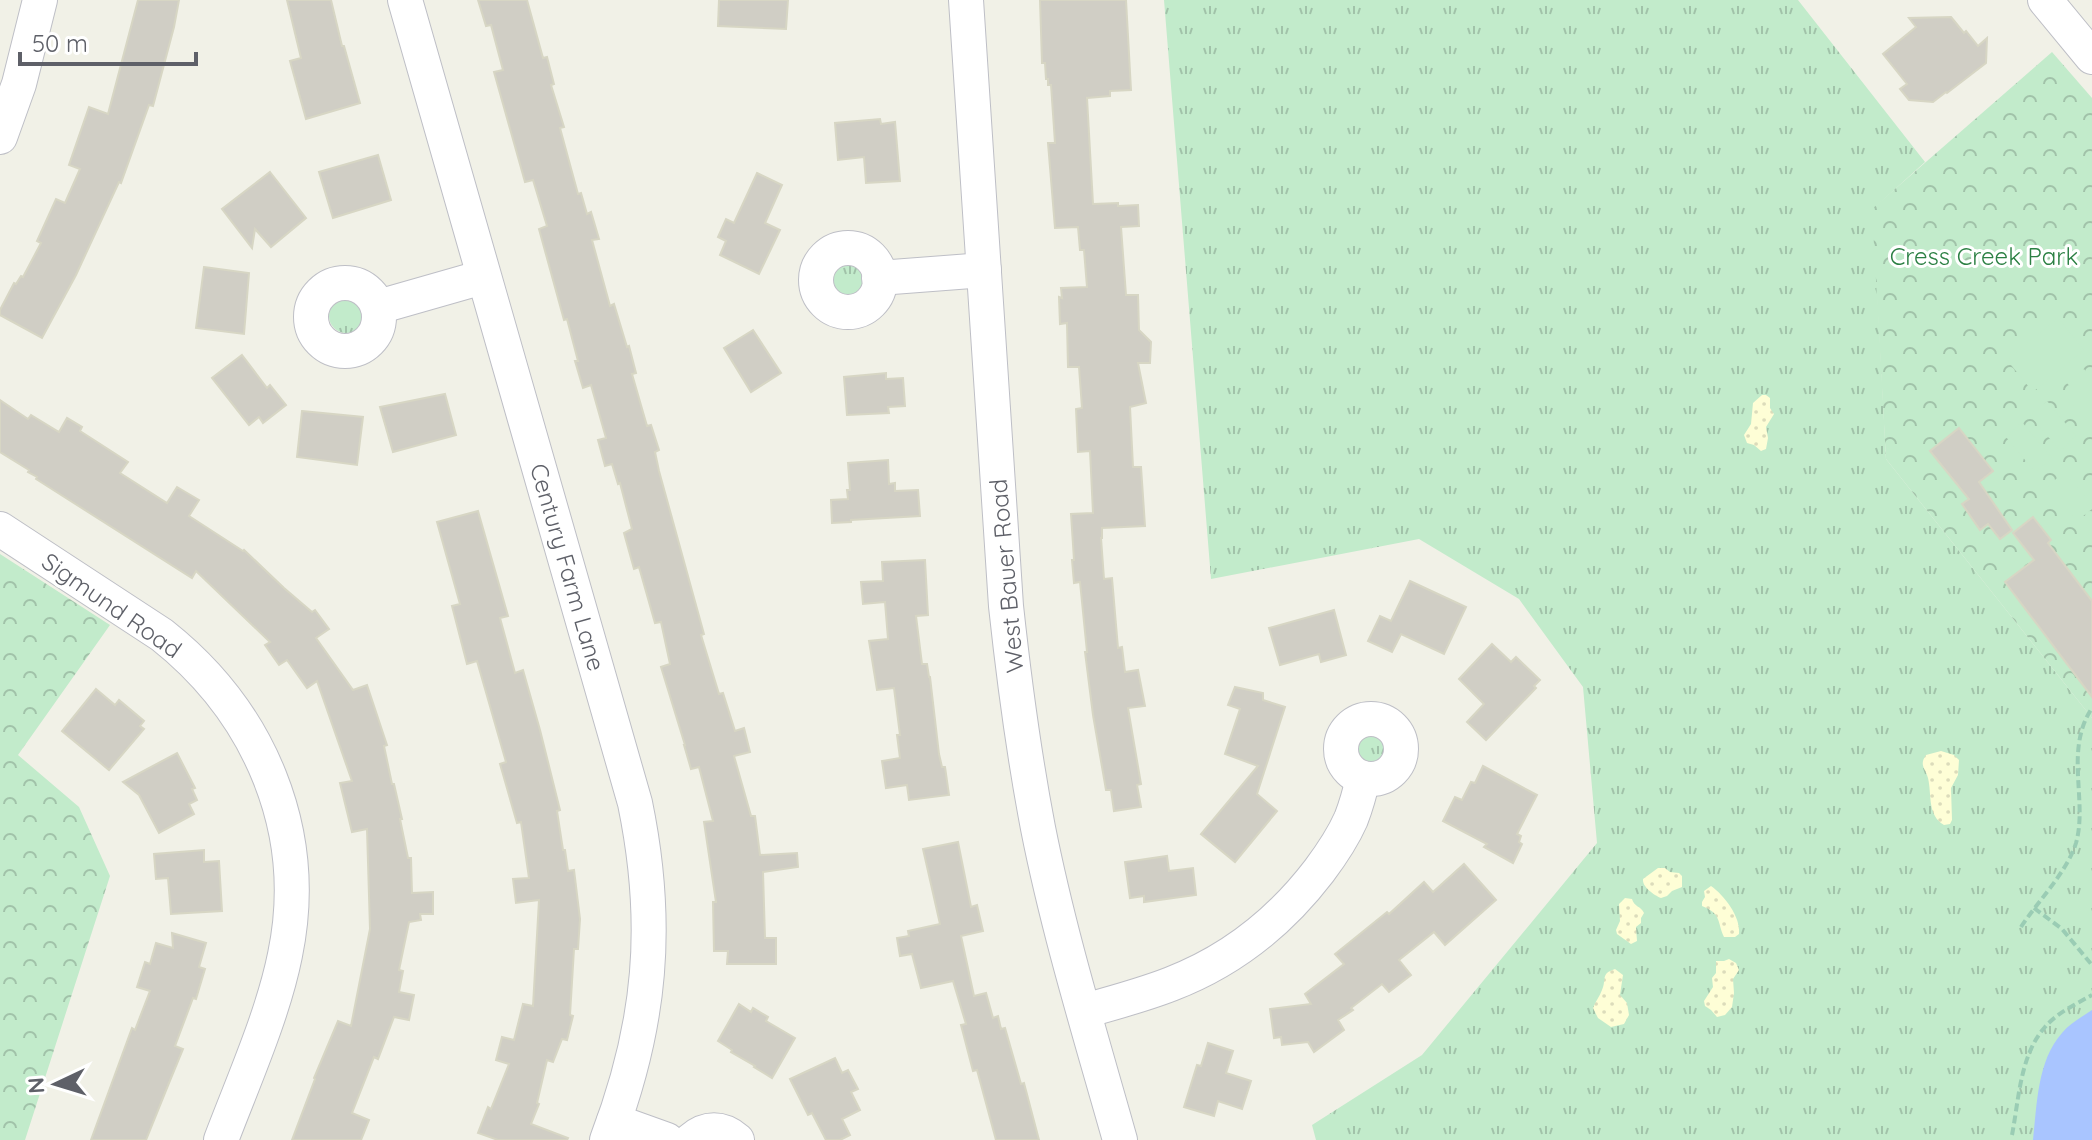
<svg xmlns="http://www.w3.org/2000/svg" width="2092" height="1140" viewBox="0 0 2092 1140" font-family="Quicksand,sans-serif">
  <defs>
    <pattern id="grass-tufts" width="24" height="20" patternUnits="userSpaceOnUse" patternTransform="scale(2)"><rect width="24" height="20" fill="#c2ebcb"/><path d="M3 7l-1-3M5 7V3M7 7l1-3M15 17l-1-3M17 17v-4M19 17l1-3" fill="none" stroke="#a1c2a9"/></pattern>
    <pattern id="sand-dots" width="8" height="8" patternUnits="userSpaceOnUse" patternTransform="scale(2)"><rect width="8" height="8" fill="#fefed6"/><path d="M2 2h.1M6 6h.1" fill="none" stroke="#dcdcbb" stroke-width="1.8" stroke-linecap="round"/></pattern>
    <pattern id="park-crowns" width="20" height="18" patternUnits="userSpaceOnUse" patternTransform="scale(2)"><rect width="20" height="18" fill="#c2ebcb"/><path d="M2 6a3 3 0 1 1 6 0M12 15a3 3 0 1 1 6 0" fill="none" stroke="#a1c2a9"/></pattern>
  </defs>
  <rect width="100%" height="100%" fill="#f1f1e7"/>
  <g fill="url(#grass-tufts)">
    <polygon points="1164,0 1798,0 1925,162 1873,209 1886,459 2092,718 2092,1140 1316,1140 1312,1125 1422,1055 1597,843 1583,687 1519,599 1419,539 1211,579"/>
    <circle cx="848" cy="279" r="16"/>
    <circle cx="346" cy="316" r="17"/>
    <circle cx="1371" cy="748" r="17"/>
  </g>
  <g fill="url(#sand-dots)">
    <polygon points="1762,395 1766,395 1770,398 1770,408 1774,414 1766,427 1768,438 1766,449 1761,451 1754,445 1747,443 1744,435 1751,424 1753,403"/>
    <path d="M1941,751l13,4 5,5 -1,15 -7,13 1,32 -2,4 -6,1c-17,-10 -12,-30 -16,-47 -3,-10 -9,-13 -2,-23z"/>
    <path d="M1658,868h7l5,4 9,1 3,3v11l-10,4 -5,5 -6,2c-7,-3 -19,-11 -18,-19z"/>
    <path d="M1711,886c13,9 30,31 28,48l-4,3h-11c-7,-15 -2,-23 -22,-31v-4l3,-5 -1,-6z"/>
    <path d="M1625,898l7,1c2,8 9,7 12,14l-3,5v5l-5,4 1,14 -6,3 -14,-10 -1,-4 4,-9 -1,-17z"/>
    <polygon points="1729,959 1736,963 1739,970 1733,979 1734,993 1732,1007 1725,1015 1717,1017 1711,1010 1705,1006 1704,1001 1713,987 1712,978 1716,973 1716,961 1724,961"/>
    <path d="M1615,969l8,6 -3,20 7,8 2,12 -5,9 -13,3 -13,-9 -5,-10c2,-6 7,-12 9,-18 5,-11 -2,-16 13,-21z"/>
  </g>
  <g fill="url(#park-crowns)">
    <polygon points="2052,52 2092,98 2092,718 1886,459 1872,209"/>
    <polygon points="0,554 110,625 18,755 79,807 110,876 25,1140 0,1140"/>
  </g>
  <g fill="#c2ebcb">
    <polygon points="2058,318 2084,350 2033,392 2007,360"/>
    <polygon points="2084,369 2092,379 2092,427 2068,399 2075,393 2067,383"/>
    <polygon points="2047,401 2076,436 2060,451 2030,415"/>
    <polygon points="2022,422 2052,458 2035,472 2006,437"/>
    <polygon points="2064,472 2092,504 2092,509 2077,521 2048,486"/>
  </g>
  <path fill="#a9c5ff" d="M2092,1010v130h-59c4,-35 4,-79 29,-107 8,-10 20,-16 30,-23z"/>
  <g fill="#d0cec5" stroke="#d7d6c4" stroke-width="2">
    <polygon points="138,0 179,0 174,27 153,106 149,105 121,183 119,182 76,275 42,338 0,315 0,310 14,283 16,284 21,276 23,277 41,243 37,241 56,199 65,203 80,169 69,165 89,107 108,114"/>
    <polygon points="287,0 331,0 342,46 344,46 360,103 306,119 290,61 301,58"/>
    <polygon points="478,0 527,0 543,58 547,57 554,84 551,85 564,127 560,128 578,194 581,193 587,214 591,212 599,239 592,240 610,306 614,304 627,347 629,346 636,373 632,374 647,426 651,425 659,450 655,452 659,471 704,634 701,635 719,694 723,693 735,731 744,728 750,752 734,756 751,816 755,816 760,855 797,853 798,867 763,872 765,938 776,938 776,964 727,964 728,951 714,951 713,902 716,902 704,822 713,821 699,767 691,769 684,745 685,745 661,667 670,664 661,622 655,623 639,567 634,569 624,533 632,529 620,483 618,484 612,464 605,466 598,440 606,438 591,385 583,388 575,361 578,361 567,319 564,320 539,229 547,226 533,180 525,182 494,72 503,70 491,25 486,26"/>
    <polygon points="719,0 788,0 786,29 718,26"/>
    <polygon points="1040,0 1126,0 1131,90 1110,91 1110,96 1087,98 1093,204 1118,203 1118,206 1138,205 1139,226 1121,227 1126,295 1138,295 1139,330 1151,342 1150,363 1138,363 1146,403 1130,407 1133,467 1141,467 1145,526 1102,528 1102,538 1101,538 1104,579 1112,578 1118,648 1122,647 1125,672 1138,670 1145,706 1128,708 1141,784 1137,785 1141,807 1114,811 1111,790 1106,790 1093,715 1085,652 1087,652 1080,582 1074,583 1072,560 1074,560 1071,514 1093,513 1090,451 1078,452 1076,409 1082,408 1079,367 1068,367 1067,323 1060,324 1059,297 1062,298 1061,288 1087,287 1084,250 1080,250 1078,227 1055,228 1048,143 1055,143 1051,85 1048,85 1048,79 1046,79 1045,63 1042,63"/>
    <polygon points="1951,17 1964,33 1966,31 1978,46 1987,38 1986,63 1947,93 1946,92 1933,102 1909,100 1900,89 1907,84 1883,54 1916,27 1909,18"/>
    <polygon points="880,119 881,124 895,122 900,181 866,183 864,157 838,160 835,123"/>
    <polygon points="378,155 391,200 333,218 319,172"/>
    <polygon points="270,172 306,218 271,247 255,229 252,248 222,209"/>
    <polygon points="757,173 782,185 765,223 780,230 759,274 720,255 726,241 718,237 726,219 734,223"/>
    <polygon points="204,267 249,273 244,334 196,328"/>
    <polygon points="753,330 781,373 751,392 724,348"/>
    <polygon points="242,355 267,388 270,385 286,405 263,423 259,417 249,425 212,378"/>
    <polygon points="886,373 886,379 903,378 905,406 888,407 889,413 847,415 844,377"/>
    <polygon points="445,394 456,435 393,452 380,407"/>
    <polygon points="0,400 28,419 31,415 59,432 67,418 82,427 80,431 128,462 120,473 167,503 177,487 199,500 189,516 243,551 244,550 284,588 312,612 315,610 329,629 316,638 353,690 367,685 387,745 384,746 392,784 394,784 402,819 400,819 408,858 411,858 412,893 433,892 433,914 420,914 421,920 409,922 399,970 403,971 399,992 414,995 409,1020 394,1017 378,1059 374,1057 352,1113 369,1120 361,1140 292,1140 315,1079 314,1078 338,1021 351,1026 370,929 367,829 352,832 340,783 352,781 317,681 307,688 287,660 279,665 265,645 270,642 196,571 192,578 36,479 37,477 28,472 29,470 0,452"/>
    <polygon points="302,411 363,417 357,465 297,457"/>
    <polygon points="1959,428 1993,471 1979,482 2012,530 2000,539 1988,524 1980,530 1962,504 1969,499 1930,451"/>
    <polygon points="888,460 889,484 895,483 895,491 918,490 920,516 851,520 851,522 832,523 831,500 848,499 847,490 850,490 848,463"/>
    <polygon points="478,511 508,616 500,618 515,673 523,670 540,730 560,810 557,811 563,850 565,850 568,871 574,870 580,919 578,949 574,949 570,1015 573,1016 567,1040 562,1039 553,1062 547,1060 537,1103 539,1104 531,1124 568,1138 567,1140 498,1140 478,1133 488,1107 491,1109 509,1064 496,1060 502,1037 514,1040 523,1004 533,1006 539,900 516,903 513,879 529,878 521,822 517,823 500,764 506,762 477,661 467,664 452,606 460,604 437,522"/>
    <polygon points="2033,517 2051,540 2048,543 2092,601 2092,697 2005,582 2034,560 2013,533"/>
    <polygon points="925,560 928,615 916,616 922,664 927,664 929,677 930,677 939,754 942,767 945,767 949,795 909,800 907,785 886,788 882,761 900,758 897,735 900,735 894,688 877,690 869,641 888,639 885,602 863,604 861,582 883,581 882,562"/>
    <polygon points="1410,581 1466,607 1444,654 1401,634 1392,652 1368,641 1380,616 1391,621"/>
    <polygon points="1334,610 1346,655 1321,662 1319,654 1280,665 1269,628"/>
    <polygon points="1492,644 1511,662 1516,657 1540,680 1534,686 1536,688 1486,740 1467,722 1484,704 1459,679"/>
    <polygon points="1235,687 1263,693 1263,700 1285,707 1257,794 1277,811 1235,862 1201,834 1258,766 1225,754 1240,709 1228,705"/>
    <polygon points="96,689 115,705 119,700 144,721 140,726 144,729 109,770 62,731"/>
    <polygon points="177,753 195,788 192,789 197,800 189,804 194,814 159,833 139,795 123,782"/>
    <polygon points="1483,766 1537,795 1517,834 1521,836 1519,842 1522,844 1513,863 1484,847 1487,844 1443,821 1455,797 1462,800 1471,782 1475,783"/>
    <polygon points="958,842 971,907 977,905 983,931 961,936 974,996 986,993 993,1018 998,1016 1001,1029 1005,1028 1021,1084 1024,1083 1039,1140 996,1140 977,1070 973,1071 961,1025 966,1024 953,981 921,988 912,954 900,956 897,938 909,936 908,931 940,924 923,849"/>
    <polygon points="204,850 204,862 219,861 222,911 171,914 168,878 156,879 154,854"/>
    <polygon points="1167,856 1169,871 1193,868 1196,895 1144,902 1144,896 1130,898 1125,862"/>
    <polygon points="1464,864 1496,900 1445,945 1434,932 1399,960 1411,975 1389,992 1382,984 1351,1008 1353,1010 1338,1020 1344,1030 1314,1052 1308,1042 1282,1045 1281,1037 1274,1038 1270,1009 1311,1004 1305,994 1344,964 1335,954 1387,912 1389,914 1424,882 1433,892"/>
    <polygon points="172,933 206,943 199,967 205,969 196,999 193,998 175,1046 183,1049 169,1083 146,1140 91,1140 132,1028 135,1030 150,991 137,987 145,962 150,964 156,943 173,948"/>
    <polygon points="739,1004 751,1012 753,1008 768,1017 766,1021 795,1038 772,1078 754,1067 755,1066 731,1052 732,1050 718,1041"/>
    <polygon points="1208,1043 1233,1051 1226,1073 1251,1081 1242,1109 1218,1101 1214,1116 1184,1107 1197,1065 1201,1066"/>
    <polygon points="835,1058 842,1073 848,1070 858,1089 851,1092 860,1110 842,1119 850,1135 840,1140 826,1140 812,1113 808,1115 790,1079"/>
  </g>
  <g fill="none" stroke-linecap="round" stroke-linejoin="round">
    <defs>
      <g id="minor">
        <path d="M405,0l230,803c25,121 16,222 -28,337"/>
        <path d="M966,0l40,606c8,74 18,149 32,222 21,106 53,209 82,312"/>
        <polyline points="2045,0 2092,57"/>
        <polyline points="0,137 19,84 40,0"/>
        <circle cx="848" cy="280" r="32"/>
        <polyline points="879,278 984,270"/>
        <circle cx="345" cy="317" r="34"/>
        <polyline points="378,307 483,277"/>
        <path d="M0,529l162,106c97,77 149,195 123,320 -12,60 -42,127 -64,185"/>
        <circle cx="1371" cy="749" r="30"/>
        <path d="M1084,1011c29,-8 59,-16 87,-27 60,-23 109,-62 148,-113 12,-16 24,-34 32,-52 5,-13 9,-27 12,-41"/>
        <polyline points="614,1121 667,1140"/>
        <path d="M691,1140c15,-13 31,-13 46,0"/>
      </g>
    </defs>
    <use href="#minor" stroke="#bebfc6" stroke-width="36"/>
    <g stroke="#9accb4" stroke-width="4" stroke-dasharray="8 4" stroke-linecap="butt">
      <polyline points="2034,908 2062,929 2092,965"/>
      <path d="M2021,927c17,-26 46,-55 55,-84 12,-42 -12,-93 16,-135"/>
      <path d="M2012,1135c7,-36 8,-80 33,-108 12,-14 31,-23 47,-32"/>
    </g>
    <use href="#minor" stroke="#fff" stroke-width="34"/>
  </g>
  <g text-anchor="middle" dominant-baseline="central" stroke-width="6" stroke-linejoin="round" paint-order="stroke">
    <g font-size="24" fill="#2c8044" stroke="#fff">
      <text x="1984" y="256">Cress Creek Park</text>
    </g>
    <g font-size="24" fill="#5e6068" stroke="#fff">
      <text transform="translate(568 567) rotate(74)">Century Farm Lane</text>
      <text transform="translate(1006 576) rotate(-95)">West Bauer Road</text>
      <text transform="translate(112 605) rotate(35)">Sigmund Road</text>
    </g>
  </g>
  <g transform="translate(56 1084) rotate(266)" stroke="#ffffff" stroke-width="6" paint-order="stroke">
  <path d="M0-6L14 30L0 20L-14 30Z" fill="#5e6068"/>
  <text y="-12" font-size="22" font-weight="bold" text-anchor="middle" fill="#5e6068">N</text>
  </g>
  <path d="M20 52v12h176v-12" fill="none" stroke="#5e6068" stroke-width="4"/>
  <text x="32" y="52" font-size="24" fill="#5e6068" stroke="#ffffff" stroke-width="6" paint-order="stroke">50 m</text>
</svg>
